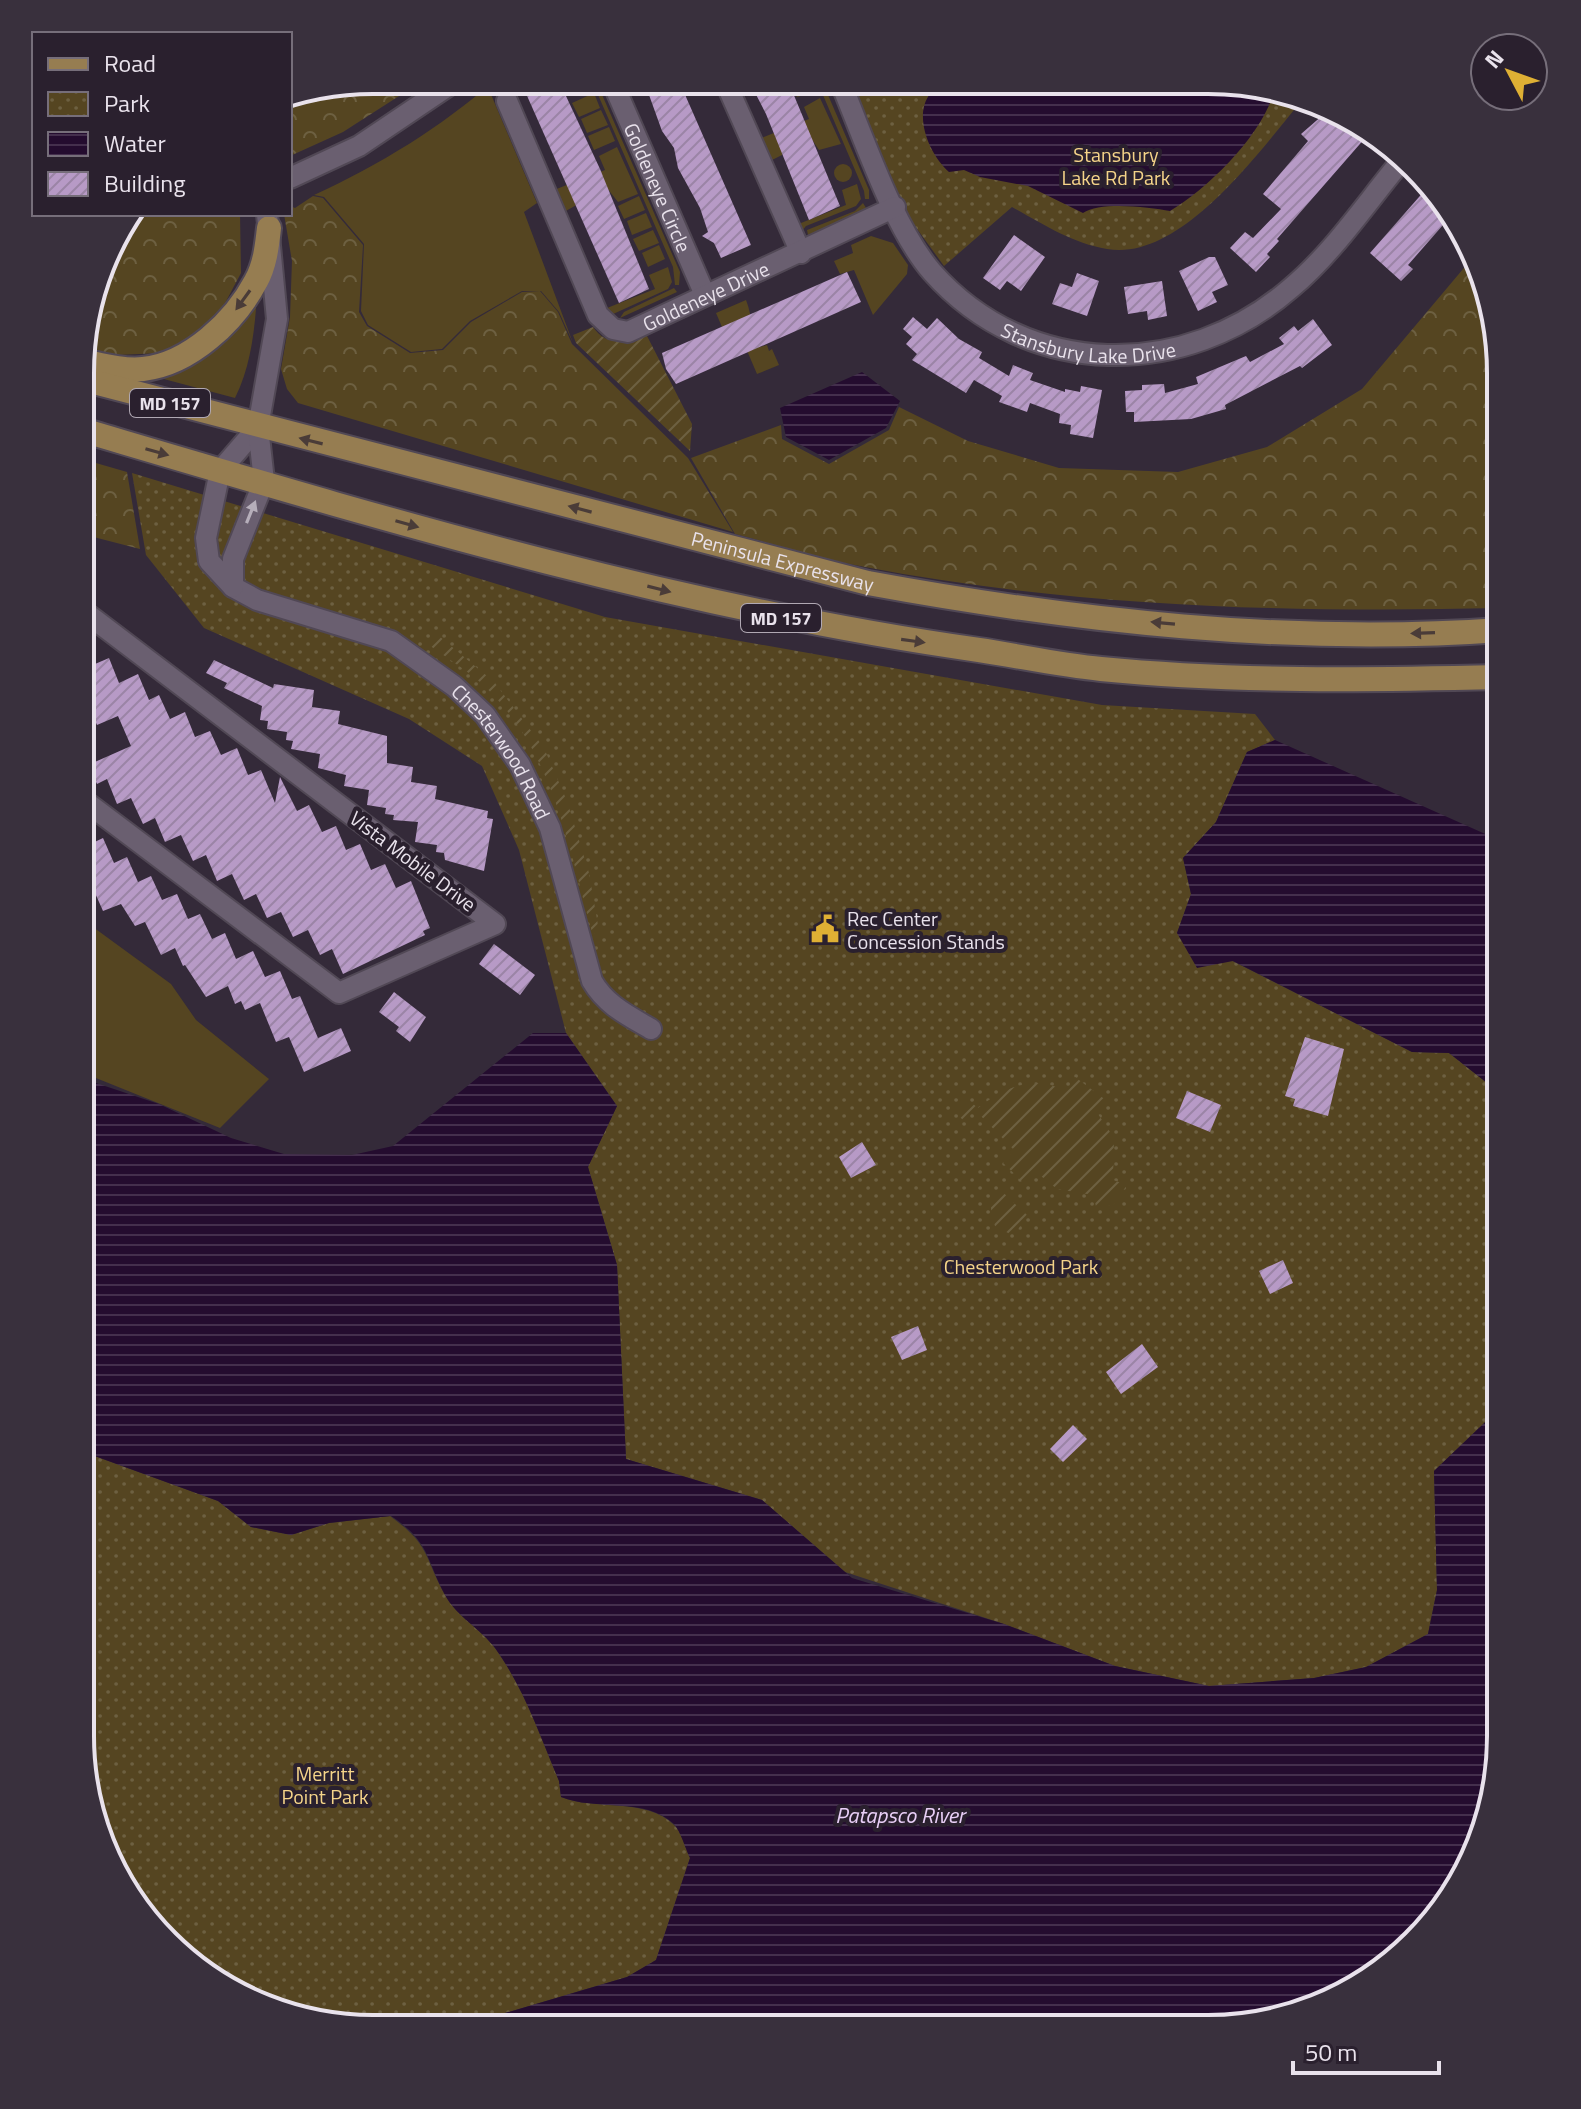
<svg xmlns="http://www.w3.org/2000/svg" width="1581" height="2109" viewBox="0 0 1581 2109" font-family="'Titillium Web',sans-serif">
  <defs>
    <pattern id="forest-crowns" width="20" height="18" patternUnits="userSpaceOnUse" patternTransform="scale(2)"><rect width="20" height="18" fill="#554521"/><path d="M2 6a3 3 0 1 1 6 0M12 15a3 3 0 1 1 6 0" fill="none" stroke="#6d6041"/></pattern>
    <pattern id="park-dots" width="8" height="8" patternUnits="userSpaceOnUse" patternTransform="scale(2)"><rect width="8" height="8" fill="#554521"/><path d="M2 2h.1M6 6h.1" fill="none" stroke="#6d6041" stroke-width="1.8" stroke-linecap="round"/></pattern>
    <pattern id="garden-furrows" width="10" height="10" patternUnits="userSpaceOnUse" patternTransform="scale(2)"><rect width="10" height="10" fill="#554521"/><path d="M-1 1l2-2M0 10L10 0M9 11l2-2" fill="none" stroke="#6d6041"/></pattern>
    <pattern id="water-rules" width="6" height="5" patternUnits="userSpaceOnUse" patternTransform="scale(2)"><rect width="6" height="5" fill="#240c2f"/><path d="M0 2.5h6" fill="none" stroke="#442f4d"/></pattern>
    <pattern id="building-hatch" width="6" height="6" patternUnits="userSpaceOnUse" patternTransform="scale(2)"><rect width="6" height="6" fill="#b79ac6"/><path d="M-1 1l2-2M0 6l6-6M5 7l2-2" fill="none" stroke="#9b84a6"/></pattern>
  </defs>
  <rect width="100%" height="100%" fill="#342a39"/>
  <g fill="#554521">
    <path d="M495,80h33l-7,3 2,5 -10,5 -5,-10 -18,9 47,111 -13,9 49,131 -14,-31 -18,-21h-19l-52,30 -28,28 -31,3 -43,-27 -7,-14 3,-67 -40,-47 -10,-2c67,-31 126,-67 181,-115z"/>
    <polygon points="592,81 596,81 680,272 679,285 675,285 673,267"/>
    <polygon points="800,81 813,81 817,91 797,97 793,87"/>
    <polygon points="817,81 822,81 869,190 869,199 865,199 864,191"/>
    <polygon points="594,93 600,108 579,117 572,103"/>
    <polygon points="820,98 841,144 819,150 811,138 782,151 782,155 768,162 759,139 809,119 804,107"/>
    <polygon points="601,110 608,125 587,133 581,119"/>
    <polygon points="609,127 615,141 594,150 588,136"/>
    <polygon points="617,147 638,194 618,202 607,188 564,212 554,190 605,170 599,156"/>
    <circle cx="843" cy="173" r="9"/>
    <polygon points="857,184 861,199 856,206 806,226 801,232 796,225 846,205 842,190"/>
    <polygon points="639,196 645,210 624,219 618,206"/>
    <polygon points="863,203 866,208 858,215 808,235 807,230 855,211"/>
    <polygon points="646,213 652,227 632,235 627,221"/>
    <polygon points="653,230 659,243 639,251 633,239"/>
    <polygon points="871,236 893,243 908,265 907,274 873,315 854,270 840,274 834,261 853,253 851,245"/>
    <polygon points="659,245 665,259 648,267 642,253"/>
    <polygon points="668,267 672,282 668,289 611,315 607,308 655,289 649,275"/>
    <polygon points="674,288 677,292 620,318 624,312"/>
    <path d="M257,293c-2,36 -6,73 -22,105l-75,-20z"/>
    <path d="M746,300c7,17 4,32 14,47l7,-2 2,6 3,-2 7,16 -22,9 -21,-49 -14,2 -6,-14z"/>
    <polygon points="82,919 171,984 196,1020 269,1079 220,1128 81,1072"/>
  </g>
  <g fill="url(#forest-crowns)">
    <polygon points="373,80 424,80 343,132 290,156 290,94"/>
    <polygon points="313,196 323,198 363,245 359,312 367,326 410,353 443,350 471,322 522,292 540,291 558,312 572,344 688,458 733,532 298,403 287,389 281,369 290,317 292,261 284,214 290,214 290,206 295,208"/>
    <polygon points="129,214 240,214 241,273 214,324 163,353 116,355 83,347 83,334 119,227"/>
    <path d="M1474,256l27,116v236c-213,5 -426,-1 -636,-41 -43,-8 -87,-22 -130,-33l-44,-76 90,-33 1,14 47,25 60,-34 10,-23 69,34 91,27 119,4 89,-25 95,-58z"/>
    <polygon points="82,459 127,472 140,549 82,534"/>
  </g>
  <g fill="url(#park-dots)">
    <path d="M858,81l389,2 52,21c-41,49 -119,158 -192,145 -35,-6 -64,-25 -95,-42l-68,59 -40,-55 -54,-126z"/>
    <polygon points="132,473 605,617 1102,705 1255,714 1275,740 1247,752 1216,822 1183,858 1191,894 1177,933 1412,1052 1449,1053 1501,1094 1501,1407 1434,1471 1437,1590 1428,1634 1366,1667 1314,1678 1209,1686 1115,1666 1004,1624 845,1572 762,1500 626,1459 617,1265 588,1167 617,1106 566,1033 519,850 482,766 409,719 204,628 146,555"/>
    <path d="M81,1451l137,50 33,26 40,8 38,-12 61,-7c41,30 33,39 55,79 11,21 36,34 50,53 29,40 45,88 64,133l2,16c34,14 85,0 113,28 8,7 11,23 16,33l-34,102 -29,17 -169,50h-123l-125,-48 -100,-113 -30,-129z"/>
  </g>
  <g fill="url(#garden-furrows)">
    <path d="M593,327c14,21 34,14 53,7l46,90 -2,27 -114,-108 -3,-8z"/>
    <path d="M439,636l56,47 49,65 23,53 22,72 11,64 -8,-5c-24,-88 -40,-186 -112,-250 -17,-15 -37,-26 -55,-40z"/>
    <path d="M1075,1077l32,24 -11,10 18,27 -1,42 14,5 -13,19 -17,6 -4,-15 -36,-6 -21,-17 -11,12 -22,-21 11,-13 -38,-39 -3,-1 -10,10 -5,-5 1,-7 8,-9 11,9c28,-22 56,-33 89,-17z"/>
    <path d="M999,1189l28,26 -10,16 -7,3 -15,-8c-5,-16 -7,-24 4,-37z"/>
  </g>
  <g fill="url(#water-rules)">
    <path d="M946,82l301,1 26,12c-14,43 -65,93 -103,116 -21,-4 -70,-10 -87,2l-55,-27 -48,-9 -16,-7 -15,2c-25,-23 -42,-74 -3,-90z"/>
    <polygon points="862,372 900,401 886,428 829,460 786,437 780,408"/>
    <polygon points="1275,740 1501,841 1501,1094 1449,1053 1412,1052 1233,961 1197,968 1177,933 1191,894 1183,858 1216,822 1247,752"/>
    <path d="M533,1033h33l51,73 -29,61 29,98 9,194 136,41 90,78 152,46 111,42 94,20 105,-8 52,-11 62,-33 9,-44 -3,-119 67,-64 -1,349 -49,143 -113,100 -129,30 -751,-2 169,-50 29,-17 34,-102c-5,-10 -9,-26 -16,-34 -28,-27 -79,-13 -113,-27l-2,-16c-19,-45 -35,-93 -64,-133 -14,-19 -39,-32 -50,-53 -20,-38 -15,-53 -54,-79l-62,7 -38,12 -40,-8 -33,-26 -137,-50v-373l78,26 72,34 53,16 68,1 41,-9z"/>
  </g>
  <g fill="url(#building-hatch)">
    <polygon points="520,80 559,81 600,169 649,289 619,303"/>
    <polygon points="644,81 679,81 751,245 721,258 714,243 702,236 708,232 700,208 678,168 674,148 662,131"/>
    <polygon points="749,81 788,81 840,206 809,220 766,114"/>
    <polygon points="1324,114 1356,128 1366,137 1277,239 1279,241 1267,254 1270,257 1256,272 1230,248 1245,232 1253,238 1281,209 1263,194 1308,141 1301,134"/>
    <polygon points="1426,189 1450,217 1408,265 1413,269 1401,281 1370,253"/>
    <polygon points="1014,235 1045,257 1021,291 1007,281 1000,290 983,278"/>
    <polygon points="1209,257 1215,257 1228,285 1212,292 1217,302 1198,311 1179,271"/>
    <polygon points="847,272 861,302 676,384 666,369 662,353"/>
    <polygon points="1077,273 1099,281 1087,316 1052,304 1060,283 1072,287"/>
    <polygon points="1162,281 1167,316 1148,320 1147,311 1128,314 1124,287"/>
    <polygon points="913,317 927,329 937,318 959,339 982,352 979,358 1009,376 1013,365 1033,373 1030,380 1065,392 1065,389 1080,392 1081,386 1102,390 1093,438 1070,434 1071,425 1059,423 1060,414 1030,403 1027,412 999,402 1002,396 974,380 966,393 912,360 917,354 906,344 912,337 903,329"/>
    <polygon points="1313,319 1332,345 1302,368 1300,366 1225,405 1226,409 1191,419 1134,422 1134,412 1126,412 1125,391 1142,390 1142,385 1164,384 1165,393 1198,384 1196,377 1246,356 1250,362 1284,344 1279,338 1294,326 1298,331"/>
    <polygon points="82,635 95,664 109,658 119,683 138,674 149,700 159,695 170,719 185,712 195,737 210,731 221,755 237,748 248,775 261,770 275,803 280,777 297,811 309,805 322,832 336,826 346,850 360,844 371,870 385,864 396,888 411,881 430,928 423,931 425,935 343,974 332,949 320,955 308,930 293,937 281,912 267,918 256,894 244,900 232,874 217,881 206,855 193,861 181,835 165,842 155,818 143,824 131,798 117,804 107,779 97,784 88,765 131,746 118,716 97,725 82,693"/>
    <polygon points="214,660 273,688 274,684 314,690 312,707 340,711 338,724 387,736 387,763 413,767 411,782 437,786 435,799 488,811 487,818 493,819 484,871 445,860 444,853 436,852 437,845 415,842 418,822 393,820 394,815 385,814 386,808 367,805 369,790 344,786 346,775 318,768 320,754 291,749 293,741 286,740 287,732 267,729 268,721 260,720 262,706 224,688 227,683 206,673"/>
    <polygon points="103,838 114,863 127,857 138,882 151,876 162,900 177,894 188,919 200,914 212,939 225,933 236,959 253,951 265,977 280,971 292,999 300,996 318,1038 341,1028 351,1051 304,1072 289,1037 276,1042 260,1003 245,1010 241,1001 235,1004 228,986 206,997 185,965 183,966 175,948 161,955 145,922 135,926 121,904 103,911 95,893 88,896 82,881 82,848"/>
    <polygon points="494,944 535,975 520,995 479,964"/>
    <polygon points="394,992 426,1017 410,1042 396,1031 399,1027 379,1012"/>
    <polygon points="1305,1037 1344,1049 1328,1116 1293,1106 1295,1099 1285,1096"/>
    <polygon points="1187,1091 1221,1105 1210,1132 1176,1118"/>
    <polygon points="862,1142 876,1165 851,1178 839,1157"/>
    <polygon points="1283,1260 1293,1283 1270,1294 1259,1271"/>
    <polygon points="918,1326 927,1350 902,1360 891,1337"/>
    <polygon points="1142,1344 1158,1367 1121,1394 1106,1372"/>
    <polygon points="1073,1425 1087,1439 1063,1462 1050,1449"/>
  </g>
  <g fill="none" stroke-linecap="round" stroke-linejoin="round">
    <defs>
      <g id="street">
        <path id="s1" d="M612,81l93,214"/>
        <polyline points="725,81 801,253"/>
        <path id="s2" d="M840,81c24,57 53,146 92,191 96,108 253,108 359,16 42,-35 76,-86 111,-128"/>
        <path id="s3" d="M507,101l91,214 15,14 15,3 267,-125"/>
        <polyline points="290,178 359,146 457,80"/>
        <path id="s4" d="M258,427l-38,44 -14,67 3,23 24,26 24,13 134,41 63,45 31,29 35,50 30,63 42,153c14,24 35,34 59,48"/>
        <polyline points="233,587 233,559 264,481 258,427 277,319 267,214"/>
        <polyline points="82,799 339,993 495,924 82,610"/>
      </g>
      <g id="primary">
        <path d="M83,361c19,4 40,10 60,8 47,-5 92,-48 113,-88 9,-16 11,-35 13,-53"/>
        <path id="s5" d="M82,379l786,204c207,38 422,62 633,47"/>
        <path d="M82,430c295,87 592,177 897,220 40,6 81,15 122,19 134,13 266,11 400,8"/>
      </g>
    </defs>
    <use href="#street" stroke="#514855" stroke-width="24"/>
    <use href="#primary" stroke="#514855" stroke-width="28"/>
    <use href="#street" stroke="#6a5f70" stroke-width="20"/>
    <use href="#primary" stroke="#967d51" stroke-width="24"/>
  </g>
  <defs><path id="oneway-solid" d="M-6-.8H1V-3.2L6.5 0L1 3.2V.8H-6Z" transform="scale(2)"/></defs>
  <g fill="#4a3c38">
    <use href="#oneway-solid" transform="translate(243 300) rotate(126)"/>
    <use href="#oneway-solid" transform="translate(311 441) rotate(-166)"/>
    <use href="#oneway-solid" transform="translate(157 452) rotate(16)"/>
    <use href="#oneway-solid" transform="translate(580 509) rotate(-165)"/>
    <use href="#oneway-solid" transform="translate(407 524) rotate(16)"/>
    <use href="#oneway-solid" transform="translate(659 589) rotate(14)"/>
    <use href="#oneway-solid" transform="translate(1163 623) rotate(-175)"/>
    <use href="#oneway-solid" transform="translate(1423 633) rotate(178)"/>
    <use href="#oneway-solid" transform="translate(913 641) rotate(8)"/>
  </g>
  <use fill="#b6aeba" href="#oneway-solid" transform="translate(251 512) rotate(-68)"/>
  <defs>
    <symbol id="civic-bare" viewBox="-9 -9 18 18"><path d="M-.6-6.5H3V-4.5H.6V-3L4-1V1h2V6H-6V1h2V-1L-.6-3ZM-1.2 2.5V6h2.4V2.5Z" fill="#dfb034" stroke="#2a202e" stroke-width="2.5" paint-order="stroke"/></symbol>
  </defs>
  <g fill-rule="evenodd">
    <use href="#civic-bare" x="805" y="909" width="40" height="40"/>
  </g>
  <g text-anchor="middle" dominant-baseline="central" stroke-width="8" stroke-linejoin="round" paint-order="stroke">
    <g fill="#2a202e" stroke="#b0a8b3" stroke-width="2">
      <rect x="130" y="389" width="80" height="28" rx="6"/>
      <rect x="741" y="604" width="80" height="28" rx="6"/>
    </g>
    <g font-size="18" font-weight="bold" fill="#e9e2ec">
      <text x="170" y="403">MD 157</text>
      <text x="781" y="618">MD 157</text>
    </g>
    <g font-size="20" fill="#f5d489" stroke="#2a202e">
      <text x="1116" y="154">Stansbury<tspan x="1116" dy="23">Lake Rd Park</tspan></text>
      <text x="1021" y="1266">Chesterwood Park</text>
      <text x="325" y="1773">Merritt<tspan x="325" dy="23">Point Park</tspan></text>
    </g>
    <g font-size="20" fill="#e9e2ec" stroke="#2a202e">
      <text stroke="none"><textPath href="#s1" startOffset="116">Goldeneye Circle</textPath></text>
      <text stroke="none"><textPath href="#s3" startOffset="354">Goldeneye Drive</textPath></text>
      <text stroke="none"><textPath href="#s2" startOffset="392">Stansbury Lake Drive</textPath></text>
      <text stroke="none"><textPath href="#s5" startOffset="724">Peninsula Expressway</textPath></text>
      <text stroke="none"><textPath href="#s4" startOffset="512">Chesterwood Road</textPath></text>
      <text transform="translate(413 861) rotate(37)">Vista Mobile Drive</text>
    </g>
    <g font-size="20" fill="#e9e2ec" stroke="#2a202e" text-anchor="start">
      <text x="847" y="918">Rec Center<tspan x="847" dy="23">Concession Stands</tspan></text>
    </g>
    <g font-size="22" font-style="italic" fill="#e9cff7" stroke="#2a202e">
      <text x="900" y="1815">Patapsco River</text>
    </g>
  </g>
  <path d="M0 0H1581V2109H0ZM373 94H1208A279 279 0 0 1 1487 373V1736A279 279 0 0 1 1208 2015H373A279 279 0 0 1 94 1736V373A279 279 0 0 1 373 94Z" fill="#39303d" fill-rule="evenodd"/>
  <path fill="none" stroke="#e9e2ec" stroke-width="4" d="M373 94H1208A279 279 0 0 1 1487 373V1736A279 279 0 0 1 1208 2015H373A279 279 0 0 1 94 1736V373A279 279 0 0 1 373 94Z"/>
  <rect x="32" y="32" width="260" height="184" fill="#2a202e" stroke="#766e7a" stroke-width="2"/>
  <rect x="48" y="58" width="40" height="12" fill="#967d51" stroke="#766e7a" stroke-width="2"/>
  <text x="104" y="72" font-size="24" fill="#e9e2ec">Road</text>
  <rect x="48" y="92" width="40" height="24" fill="url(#park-dots)" stroke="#766e7a" stroke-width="2"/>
  <text x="104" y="112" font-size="24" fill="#e9e2ec">Park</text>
  <rect x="48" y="132" width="40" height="24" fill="url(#water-rules)" stroke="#766e7a" stroke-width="2"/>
  <text x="104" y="152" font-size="24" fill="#e9e2ec">Water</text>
  <rect x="48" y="172" width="40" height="24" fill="url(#building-hatch)" stroke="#766e7a" stroke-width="2"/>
  <text x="104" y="192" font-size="24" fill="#e9e2ec">Building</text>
  <g transform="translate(1509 72) rotate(311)"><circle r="38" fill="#2a202e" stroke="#766e7a" stroke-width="2"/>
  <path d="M0-6L14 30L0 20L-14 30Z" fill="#dfb034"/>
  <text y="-12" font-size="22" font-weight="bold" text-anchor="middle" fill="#e9e2ec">N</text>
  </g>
  <path d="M1293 2061v12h146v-12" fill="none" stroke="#e9e2ec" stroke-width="4"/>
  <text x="1305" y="2061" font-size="24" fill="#e9e2ec" stroke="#2a202e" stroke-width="6" paint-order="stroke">50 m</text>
</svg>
